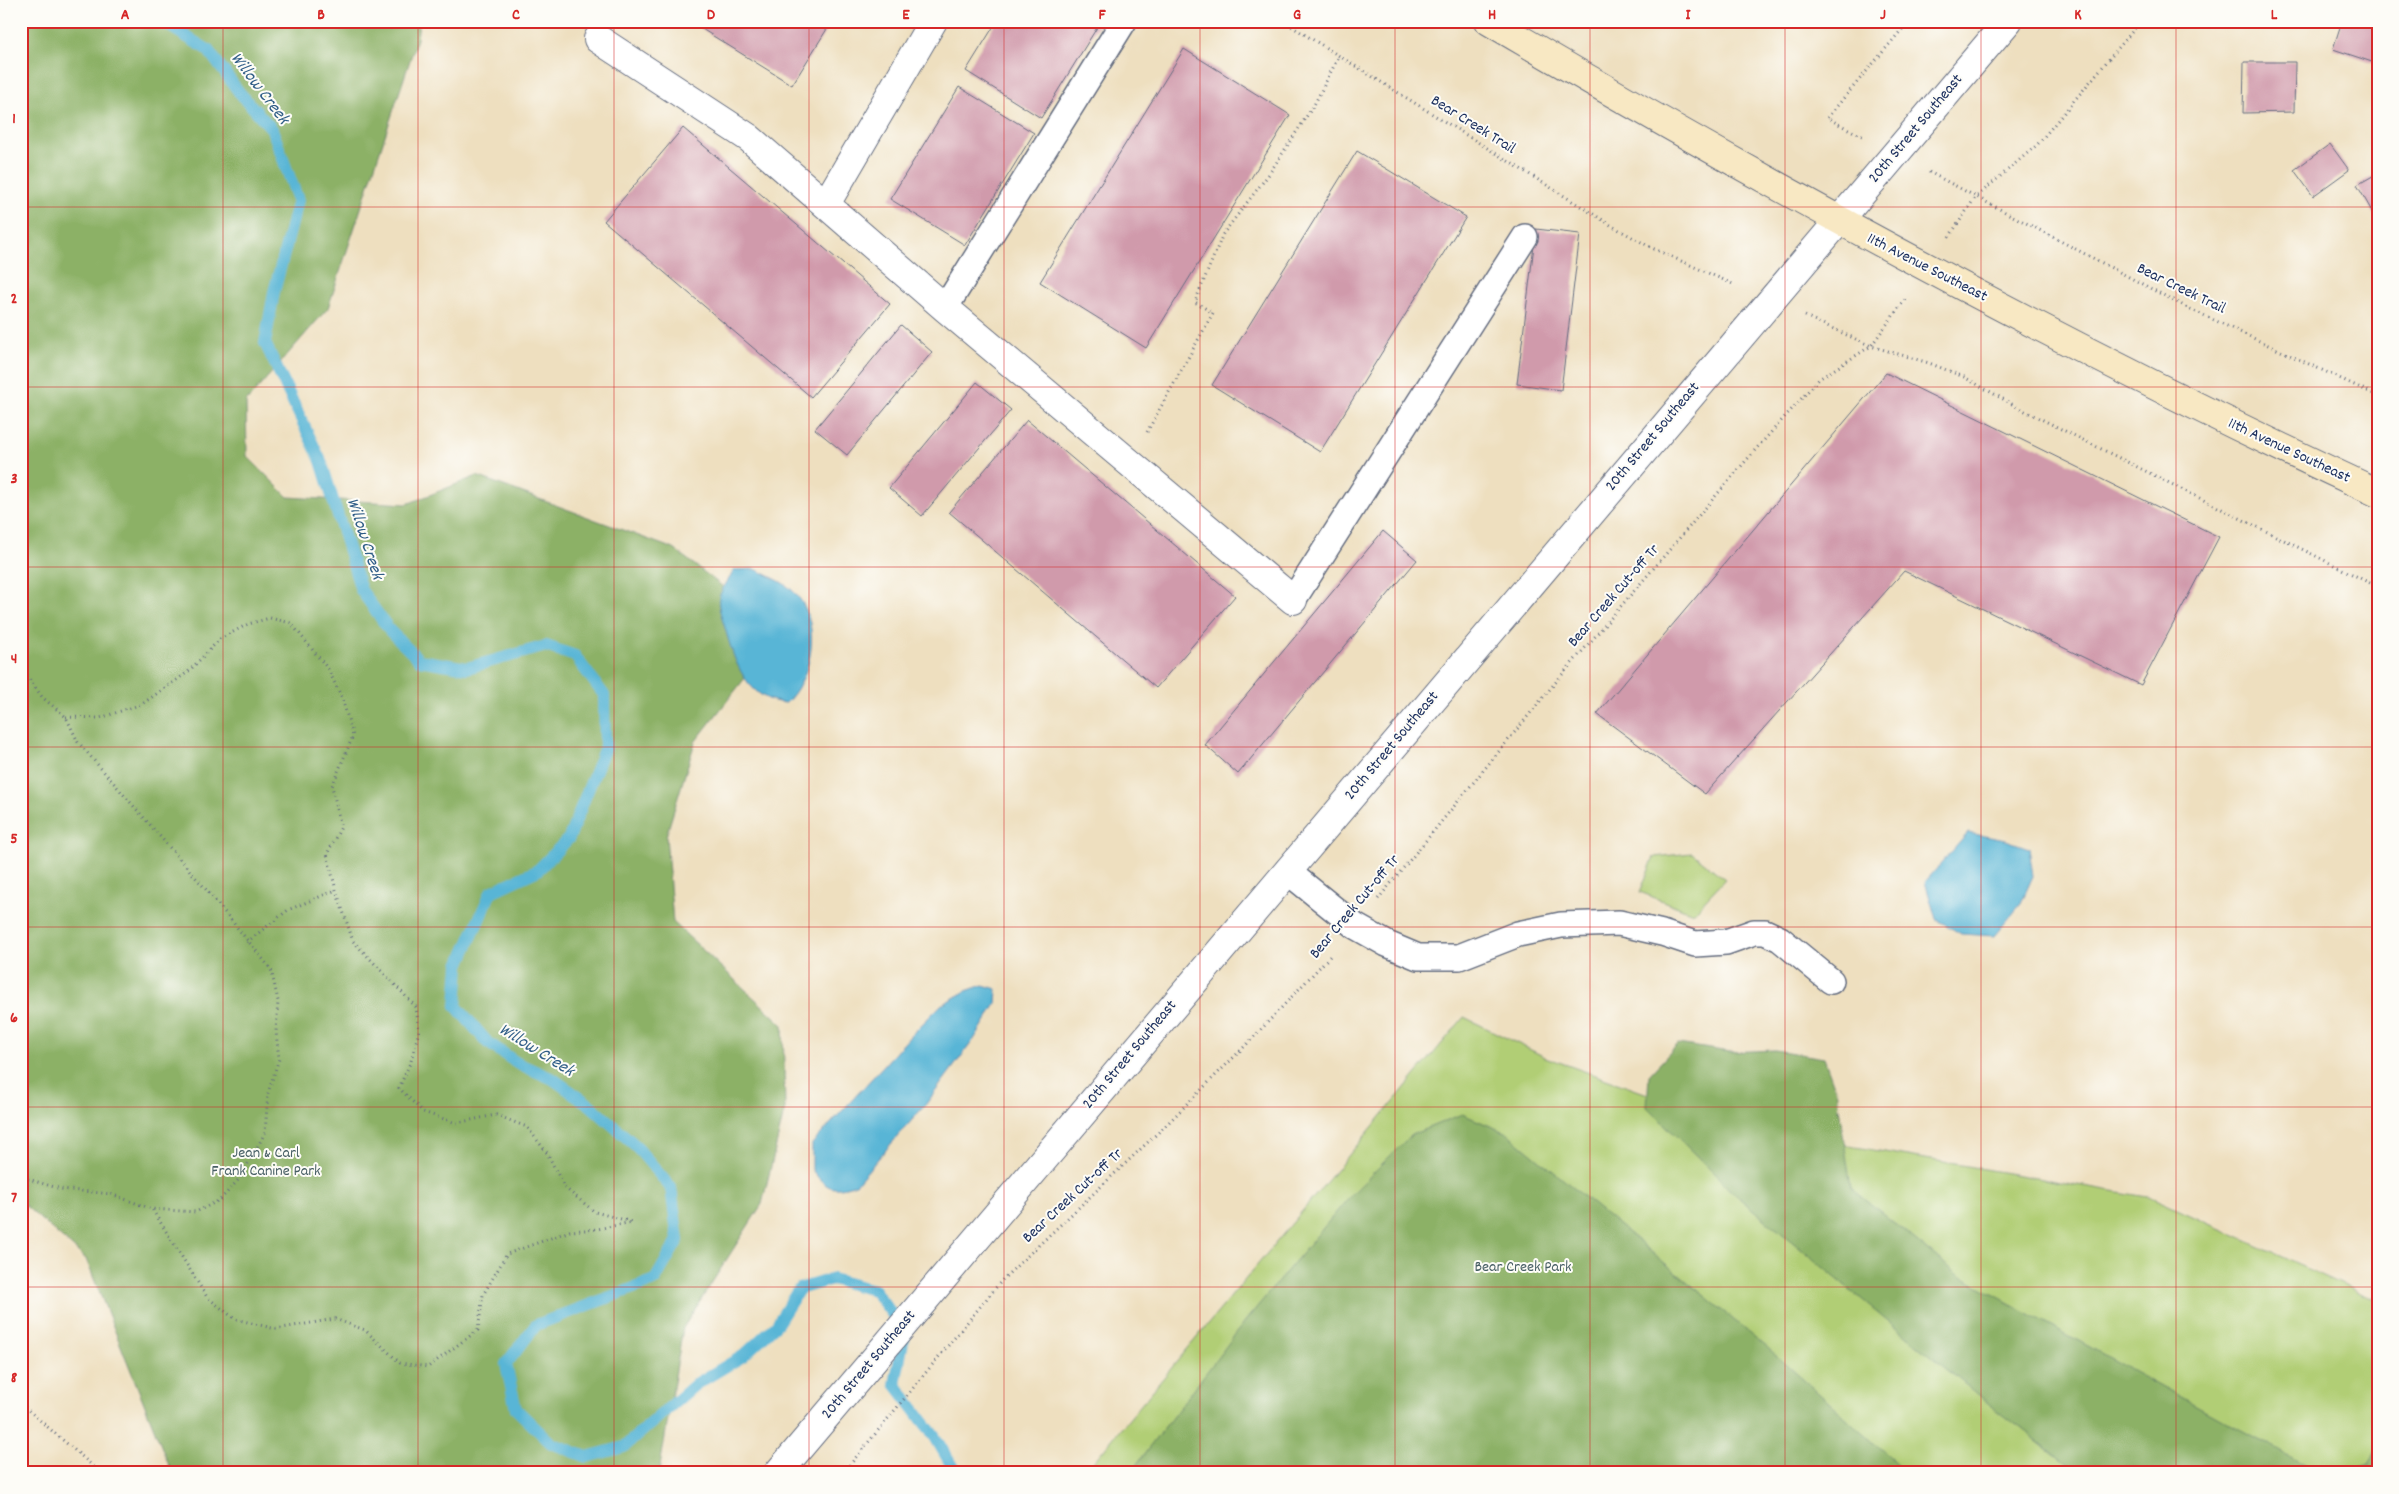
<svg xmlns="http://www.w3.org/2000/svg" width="2399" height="1494" viewBox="0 0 2399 1494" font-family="Dekko,sans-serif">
  <rect width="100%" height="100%" fill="#fdfcf7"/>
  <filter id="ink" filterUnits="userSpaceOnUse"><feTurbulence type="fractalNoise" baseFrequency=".02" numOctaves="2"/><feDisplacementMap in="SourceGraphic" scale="10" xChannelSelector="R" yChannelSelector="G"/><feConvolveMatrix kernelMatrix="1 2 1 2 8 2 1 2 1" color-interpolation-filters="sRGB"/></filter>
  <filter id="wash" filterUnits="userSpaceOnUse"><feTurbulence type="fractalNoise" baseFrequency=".0096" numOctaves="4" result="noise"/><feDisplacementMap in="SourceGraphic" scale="20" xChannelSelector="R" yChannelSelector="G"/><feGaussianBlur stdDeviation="1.12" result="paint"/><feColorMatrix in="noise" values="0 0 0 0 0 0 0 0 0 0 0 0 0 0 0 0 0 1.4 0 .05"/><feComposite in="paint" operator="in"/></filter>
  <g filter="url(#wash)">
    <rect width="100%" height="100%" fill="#eedfbf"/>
    <g fill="#b1ce74" stroke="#667e69">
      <polygon points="1692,853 1725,879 1693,913 1640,892 1654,857"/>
      <polygon points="1464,1017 1545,1057 1739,1127 2153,1198 2378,1301 2378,1473 1084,1473"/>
    </g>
    <g fill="#8cb166" stroke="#547062">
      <polygon points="21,21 419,21 417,39 328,308 246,402 247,456 288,497 407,504 477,476 674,549 744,603 756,664 695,742 666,836 673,922 783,1025 785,1108 762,1204 683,1328 659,1473 172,1473 86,1259 21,1202"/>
      <polygon points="1678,1044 1729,1052 1775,1050 1824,1058 1837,1094 1851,1188 1960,1276 2320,1473 2079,1473 1984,1400 1739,1198 1647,1107 1649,1075"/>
      <polygon points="1462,1114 1507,1133 1769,1349 1908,1473 1130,1473 1246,1320 1350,1196 1411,1135"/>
      <polygon points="2378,1447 2378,1473 2342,1473 2368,1464"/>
    </g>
    <g fill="#58b5d6" stroke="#3a729a">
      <path d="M755,569c12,6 27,12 37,21 31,29 22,85 -6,113 -39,-2 -52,-42 -61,-75 -2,-7 -8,-22 -6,-30 2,-9 11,-19 15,-28z"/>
      <polygon points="1968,833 2006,840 2029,848 2033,876 2020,905 1994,936 1961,934 1936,919 1925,882"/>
      <path d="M983,985l14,4 -1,15 -21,34 -49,66 -70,80c-24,8 -29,5 -44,-14v-26l103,-113 26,-26 25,-14z"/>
    </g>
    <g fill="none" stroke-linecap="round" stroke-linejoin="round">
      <polyline stroke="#58b5d6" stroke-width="12" points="161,21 208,50 239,92 272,129 298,200 274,292 265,343 321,461 361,590 390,631 419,660 467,668 546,646 575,656 604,695 605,747 569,838 538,870 491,892 459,965 456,1006 487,1042 517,1063 553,1079 590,1105 635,1145 671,1188 678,1240 655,1280 536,1325 506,1364 516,1409 551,1443 587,1457 624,1447 696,1384 743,1356 777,1324 799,1289 832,1279 874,1290 905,1331 895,1384 935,1437 956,1473"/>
    </g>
    <g id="blocks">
      <g fill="#d09aab">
        <polygon points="689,21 832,21 792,85"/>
        <polygon points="997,21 1101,21 1041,118 966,71"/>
        <polygon points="2342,21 2378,21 2378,64 2333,49"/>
        <polygon points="1184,49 1290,115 1146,348 1040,282"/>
        <polygon points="2244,62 2295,62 2294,112 2243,113"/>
        <polygon points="959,87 1034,133 965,245 890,199"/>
        <polygon points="683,128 890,304 811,397 604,221"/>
        <polygon points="2330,144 2349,170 2313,196 2294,170"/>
        <polygon points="1357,151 1466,217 1320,452 1212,385"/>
        <polygon points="2378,173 2378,222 2357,185"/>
        <polygon points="1536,229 1580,234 1561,390 1517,384"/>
        <polygon points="901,325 932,352 847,455 815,429"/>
        <polygon points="1886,373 2219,537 2141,685 1904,571 1705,794 1597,714"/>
        <polygon points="977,382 1011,410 922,516 889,488"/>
        <polygon points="1027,420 1235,596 1156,688 949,512"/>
        <polygon points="1383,531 1417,560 1238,774 1205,745"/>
      </g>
    </g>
  </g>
  <g filter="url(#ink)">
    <use href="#blocks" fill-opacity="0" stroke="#656d80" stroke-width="1"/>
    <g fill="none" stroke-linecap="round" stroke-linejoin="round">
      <defs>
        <g id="service">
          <polyline points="945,308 1124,21"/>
          <polyline points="1293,600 1525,237"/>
          <polyline points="1287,871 1355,926 1387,944 1418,957 1459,957 1518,934 1561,925 1619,923 1662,933 1695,944 1726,942 1754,932 1765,932 1780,939 1831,981"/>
        </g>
        <g id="minor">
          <polyline points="598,39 749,138 945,308 1293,600"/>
          <polyline points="826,204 933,21"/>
        </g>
        <polyline id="tertiary" points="778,1473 2008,21"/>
        <path id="secondary" d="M1489,21c289,170 584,331 889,472"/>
      </defs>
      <use href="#service" stroke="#656d80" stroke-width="28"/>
      <use href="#minor" stroke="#656d80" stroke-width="30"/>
      <use href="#tertiary" stroke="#656d80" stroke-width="30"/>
      <use href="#secondary" stroke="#656d80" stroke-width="30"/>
      <g stroke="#656d80" stroke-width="3" stroke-dasharray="1 4" stroke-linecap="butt">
        <polyline points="1283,21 1614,227 1652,248 1735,285"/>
        <polyline points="1862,136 1827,118 1909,21"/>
        <polyline points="1929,172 2186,307 2378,396"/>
        <polyline points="1949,237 1975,198 2037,145 2141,21"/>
        <polyline points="1805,316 1871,346 1929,363 1964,377 2019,408 2378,587"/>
        <polyline points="1147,432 1213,313 1195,302 1223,234 1269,174 1314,105 1339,56"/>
        <polyline points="21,667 42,697 66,717 78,742 204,887 271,969 278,1001 276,1032 279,1059 268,1093 265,1133 240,1178 220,1200 196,1212 152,1209 111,1194 61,1189 21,1177"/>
        <polyline points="66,717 100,718 142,704 188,672 220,639 248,624 270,618 291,623 328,669 342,698 353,736 332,786 341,827 327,854 336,890 353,941 416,1007 419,1031 411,1061 399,1088 423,1112 456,1123 496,1115 527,1127 547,1153 565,1188 595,1212 632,1222 598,1229 570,1231 507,1254 483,1295 478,1330 428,1367 400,1363 365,1330 335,1319 276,1329 235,1319 207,1297 152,1209"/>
        <polyline points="1378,899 1555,683 1756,449 1819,379 1871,346 1907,297"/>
        <polyline points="247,942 288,910 336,890"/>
        <polyline points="21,1404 101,1473"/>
        <polyline points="843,1473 1003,1279 1164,1127 1252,1039 1332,954"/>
      </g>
      <use href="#service" stroke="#fff" stroke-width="25"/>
      <use href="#minor" stroke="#fff" stroke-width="28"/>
      <use href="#tertiary" stroke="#fff" stroke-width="28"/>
      <use href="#secondary" stroke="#f8e8c3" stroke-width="28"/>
    </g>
  </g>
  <path fill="none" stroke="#d62828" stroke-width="1" stroke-opacity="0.55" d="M223,21v1452M418,21v1452M614,21v1452M809,21v1452M1004,21v1452M1200,21v1452M1395,21v1452M1590,21v1452M1785,21v1452M1981,21v1452M2176,21v1452M21,207h2357M21,387h2357M21,567h2357M21,747h2357M21,927h2357M21,1107h2357M21,1287h2357"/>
  <g text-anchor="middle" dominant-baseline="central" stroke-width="4" stroke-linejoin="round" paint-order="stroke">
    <g font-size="16" fill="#1b2f5e" stroke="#fdfcf7">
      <text transform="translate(1473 125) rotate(32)">Bear Creek Trail</text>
      <text transform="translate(1916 129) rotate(-50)">20th Street Southeast</text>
      <text transform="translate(1927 268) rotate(27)">11th Avenue Southeast</text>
      <text transform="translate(2181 289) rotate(26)">Bear Creek Trail</text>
      <text transform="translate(1653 437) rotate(-50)">20th Street Southeast</text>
      <text transform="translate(2289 451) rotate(25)">11th Avenue Southeast</text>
      <text transform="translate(1614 596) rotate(-49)">Bear Creek Cut-off Tr</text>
      <text transform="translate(1392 746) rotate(-50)">20th Street Southeast</text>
      <text transform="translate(1355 907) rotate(-50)">Bear Creek Cut-off Tr</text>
      <text transform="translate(1130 1055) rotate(-50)">20th Street Southeast</text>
      <text transform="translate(1073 1196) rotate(-43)">Bear Creek Cut-off Tr</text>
      <text transform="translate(869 1365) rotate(-50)">20th Street Southeast</text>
    </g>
    <g font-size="16" fill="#485f65" stroke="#fdfcf7">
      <text x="266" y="1153">Jean &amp; Carl<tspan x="266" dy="18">Frank Canine Park</tspan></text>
      <text x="1523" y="1267">Bear Creek Park</text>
    </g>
    <g font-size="18" font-style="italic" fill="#305e88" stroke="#fdfcf7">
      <text transform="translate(259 89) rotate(53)">Willow Creek</text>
      <text transform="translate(364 539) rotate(72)">Willow Creek</text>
      <text transform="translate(536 1051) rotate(32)">Willow Creek</text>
    </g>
  </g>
  <rect width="2399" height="1494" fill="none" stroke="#fdfcf7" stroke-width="55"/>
  <rect x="28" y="28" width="2344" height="1438" fill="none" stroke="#d62828" stroke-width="2"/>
  <g font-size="16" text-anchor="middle" font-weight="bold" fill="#d62828">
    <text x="125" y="19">A</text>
    <text x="321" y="19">B</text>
    <text x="516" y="19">C</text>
    <text x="711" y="19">D</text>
    <text x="906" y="19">E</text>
    <text x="1102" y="19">F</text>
    <text x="1297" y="19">G</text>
    <text x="1492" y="19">H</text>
    <text x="1688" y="19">I</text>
    <text x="1883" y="19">J</text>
    <text x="2078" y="19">K</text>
    <text x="2274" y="19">L</text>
    <text x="14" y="123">1</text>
    <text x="14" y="303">2</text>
    <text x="14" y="483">3</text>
    <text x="14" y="663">4</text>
    <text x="14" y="843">5</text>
    <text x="14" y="1022">6</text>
    <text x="14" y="1202">7</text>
    <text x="14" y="1382">8</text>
  </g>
</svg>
